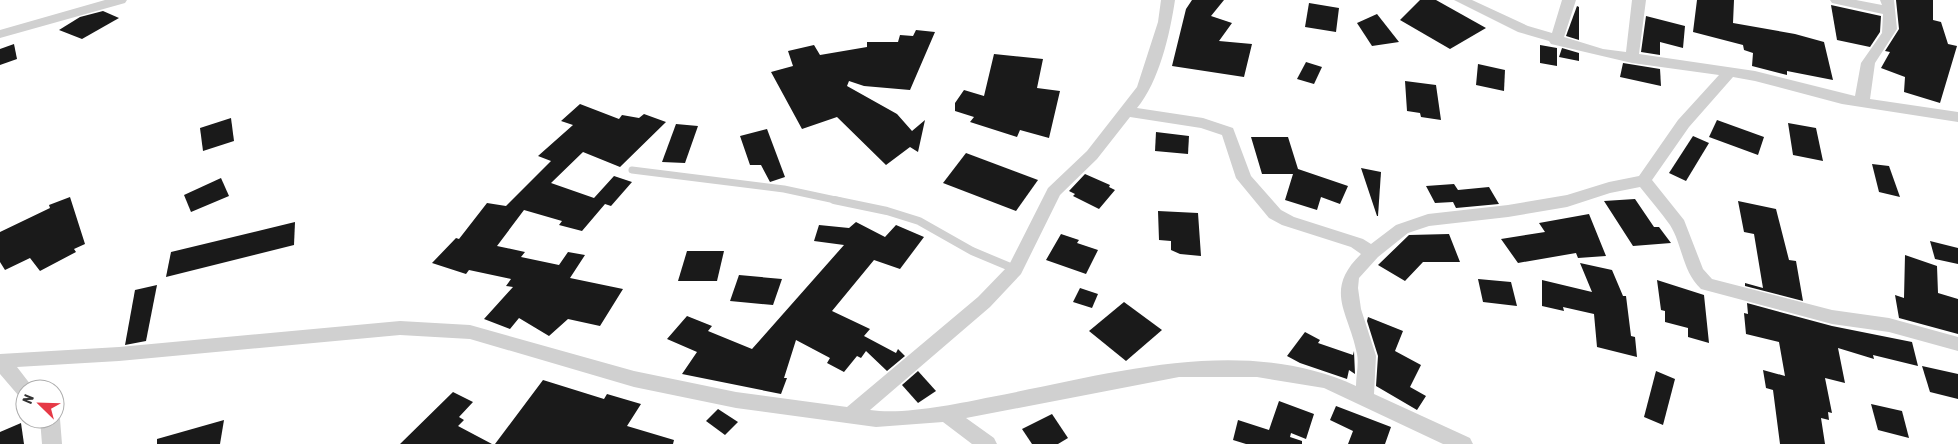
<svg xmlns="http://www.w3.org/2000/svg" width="1958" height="444" viewBox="0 0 1958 444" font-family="'Asap Condensed',sans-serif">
  <rect width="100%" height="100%" fill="#fff"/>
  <g fill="#1a1a1a">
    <polygon points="1192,0 1224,0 1211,16 1232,23 1219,41 1252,44 1244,77 1172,66 1186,9"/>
    <polygon points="1420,0 1436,0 1486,28 1450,49 1400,20"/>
    <polygon points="1697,0 1734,0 1733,23 1795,34 1824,42 1833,80 1787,71 1787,75 1752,66 1753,53 1744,50 1743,45 1693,32"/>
    <polygon points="1896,0 1933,0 1933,20 1941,22 1948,44 1957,46 1940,103 1904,92 1905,77 1881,68 1890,52 1885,51 1899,29"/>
    <polygon points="1309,3 1339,8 1336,32 1305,27"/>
    <polygon points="1831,5 1881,16 1880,32 1870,47 1837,40"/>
    <polygon points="1577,6 1579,7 1579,40 1566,36"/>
    <polygon points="103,11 119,18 82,39 59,30 80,17"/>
    <polygon points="1377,14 1399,42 1372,46 1357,23"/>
    <polygon points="1646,16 1685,26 1683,48 1660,42 1660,55 1641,52"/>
    <polygon points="916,30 935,32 910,90 864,86 849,81 847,86 897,114 912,131 925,120 918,152 910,147 886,165 837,117 802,129 771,72 793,66 788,51 814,45 820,55 867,47 867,42 898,42 900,35 913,36"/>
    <polygon points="14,44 17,59 0,65 0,49"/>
    <polygon points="1540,45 1557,48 1557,66 1540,63"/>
    <polygon points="1562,48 1579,53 1579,61 1559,57"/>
    <polygon points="994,54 1043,59 1037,88 1060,91 1049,138 1020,130 1017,137 970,122 974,117 955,111 955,103 964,90 984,96"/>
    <polygon points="1306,62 1322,67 1314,84 1297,79"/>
    <polygon points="1623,63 1660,69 1661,86 1620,77"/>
    <polygon points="1478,64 1505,70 1504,91 1476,85"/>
    <polygon points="1405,81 1436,85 1441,120 1421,117 1420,113 1407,111"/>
    <polygon points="580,104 619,119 622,115 639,118 644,114 666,122 620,167 583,152 551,183 594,198 614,176 632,182 611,206 605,204 582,231 559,225 562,221 524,210 497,246 525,252 521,257 559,265 568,252 585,255 570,278 623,289 600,326 568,319 549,336 519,318 510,329 484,319 513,287 506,286 511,279 469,270 466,274 432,263 456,238 459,239 487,203 506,206 551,161 538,156 573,125 561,121"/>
    <polygon points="231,118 234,141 203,151 200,128"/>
    <polygon points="1717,120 1764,137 1758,155 1709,137"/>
    <polygon points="1788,123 1816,128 1823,161 1793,155"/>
    <polygon points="676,124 698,126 685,163 662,162"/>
    <polygon points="767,129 785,177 770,182 761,165 750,165 740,136"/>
    <polygon points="1156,132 1189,136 1188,154 1155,151"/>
    <polygon points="1693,136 1709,143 1686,181 1669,173"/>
    <polygon points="1251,137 1288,137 1298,169 1348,186 1340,204 1321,197 1317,210 1285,200 1293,174 1262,174"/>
    <polygon points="966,153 1038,180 1016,211 943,183"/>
    <polygon points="1872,164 1889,166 1900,197 1879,192"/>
    <polygon points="1361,168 1381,172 1378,216 1377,216"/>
    <polygon points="1085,174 1110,185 1109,187 1115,190 1099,209 1073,196 1075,194 1069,191"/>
    <polygon points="221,178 229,196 191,212 184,195"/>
    <polygon points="1454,184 1458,190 1489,187 1499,204 1456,208 1453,202 1435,203 1426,186"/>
    <polygon points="70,197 85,244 74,249 76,252 40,271 30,258 5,270 0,262 0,232 50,208 49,205"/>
    <polygon points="1635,199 1654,227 1659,227 1671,243 1633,246 1604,201"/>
    <polygon points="1738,201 1776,209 1789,260 1796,261 1803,301 1745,286 1745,283 1763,288 1754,234 1744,232"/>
    <polygon points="1158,211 1198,213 1201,256 1180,254 1171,250 1171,241 1159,240"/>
    <polygon points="1589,214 1606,256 1578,258 1576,253 1518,263 1501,239 1545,232 1539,223"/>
    <polygon points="295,222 294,245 166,277 171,252"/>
    <polygon points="856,222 885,237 896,225 924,237 900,269 874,260 832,311 870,329 864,336 896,353 898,349 905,356 887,371 866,351 861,358 857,356 844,372 827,363 830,358 796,340 784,378 787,378 781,394 682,374 697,352 667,339 687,316 712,326 708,331 752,349 844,245 814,241 819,225 849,228"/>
    <polygon points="1061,234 1079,240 1077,243 1098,250 1086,274 1046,260"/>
    <polygon points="1449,234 1460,262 1423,262 1405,281 1378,265 1409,235"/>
    <polygon points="1930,241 1958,248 1958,264 1935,259"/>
    <polygon points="687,251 724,251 717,281 678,281"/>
    <polygon points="1905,255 1937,266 1938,293 1958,299 1958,334 1899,318 1895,295 1904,298"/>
    <polygon points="1580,263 1612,270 1623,296 1626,296 1631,336 1635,337 1637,357 1597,347 1594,314 1563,307 1564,311 1542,306 1542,280 1592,292"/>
    <polygon points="739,275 782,279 773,305 730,301"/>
    <polygon points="1478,279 1511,282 1517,306 1483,302"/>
    <polygon points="1657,280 1704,295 1709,343 1688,337 1688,328 1665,322 1665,311 1661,310"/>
    <polygon points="157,285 146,341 125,345 135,290"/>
    <polygon points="1080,288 1098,294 1092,308 1073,302"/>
    <polygon points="1124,302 1162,330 1126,361 1089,331"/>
    <polygon points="1747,303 1832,326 1912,342 1918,366 1873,355 1874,359 1838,348 1845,383 1825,378 1832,413 1828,412 1829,420 1821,418 1825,444 1780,444 1773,390 1766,388 1763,370 1785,376 1779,342 1746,334 1744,313 1748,314"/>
    <polygon points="1368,317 1403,331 1395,351 1421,365 1410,387 1426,396 1417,410 1376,386 1378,356 1367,321"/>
    <polygon points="1305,332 1320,340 1318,343 1353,355 1354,351 1355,374 1349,370 1347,379 1300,363 1287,356"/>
    <polygon points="1922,366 1958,374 1958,399 1930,392"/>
    <polygon points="918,371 936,391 918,403 902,385"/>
    <polygon points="1656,371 1675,379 1663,425 1644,417"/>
    <polygon points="543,380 604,399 607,394 641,404 627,426 674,440 673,444 495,444"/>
    <polygon points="453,392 473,402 459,417 464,420 458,426 492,444 400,444"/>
    <polygon points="1279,401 1314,414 1306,439 1291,433 1290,437 1302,441 1302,444 1246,444 1233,440 1238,420 1269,430"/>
    <polygon points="1871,404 1902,411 1909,438 1878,430"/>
    <polygon points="1336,406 1391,427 1385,444 1348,444 1353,431 1330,420"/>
    <polygon points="718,409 738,422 725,435 706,421"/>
    <polygon points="1052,414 1068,438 1058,444 1032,444 1022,429"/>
    <polygon points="224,420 220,444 157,444 157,439"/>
    <polygon points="21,423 24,444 0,444 0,432"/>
  </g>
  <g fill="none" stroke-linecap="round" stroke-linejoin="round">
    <polyline stroke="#d0d0d0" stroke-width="7" points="632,170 784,189 840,201"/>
    <polyline stroke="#d0d0d0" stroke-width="8" points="834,200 887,211 919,221 972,251 1015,269"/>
    <g fill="#d0d0d0" fill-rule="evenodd">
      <polygon points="105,0 127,0 125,3 0,38 0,30"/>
      <path d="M1161,0h14c-5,34 -16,82 -38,108l66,10 30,10 18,48 30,34 13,7 69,22 8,5 25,-19 32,-11 80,-9 59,-10 42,-13 30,-6 39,-56 41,-45 -87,-12 -81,-19 -2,-3 -31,-9 -64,-32h18l56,26 24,7 10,-33h14l-12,37 39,12 23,3 6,-52h14l-7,54 116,17 100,25 6,-33 21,-30 1,-19 -51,-11 -2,-3h26l26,5 -2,-5h14l3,29 -22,34 -5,36 88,13v10l-116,-18 -87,-23 -22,-4 -44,50 -37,53 32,40 19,49 9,10 120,31 57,8 69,19v14l-69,-19 -57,-8 -131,-35c-19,-18 -18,-43 -31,-64 -9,-13 -20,-25 -30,-38l-30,6 -43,14 -59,10 -79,9 -21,7 -30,24 -19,21 -1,10 3,21 15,47 -2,38 96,44 3,6h-30l-119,-56 -67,-11h-78l-213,41 28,20 3,6h-25l-29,-22 -67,5 -140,-19 -102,-21 -164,-48 -70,-4 -281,26 -102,6 17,22h-9v8l-7,-2 -18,-21v-20l119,-7 281,-26 70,4 164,46 102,21 111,15 131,-110 31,-32 39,-77 39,-37 50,-64 21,-65zM1130,117l71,11 21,7 14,43 33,40 13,7 69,22 10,7c-38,37 -12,58 -4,100 2,10 -1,22 -1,32 -115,-53 -248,-11 -365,11 -34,7 -87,18 -121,13l120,-103 31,-33 39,-79 37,-36z"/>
      <polygon points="55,413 60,419 62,444 42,444 40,419 55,419"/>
    </g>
  </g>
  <g transform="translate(40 404) rotate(293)"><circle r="24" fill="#ffffff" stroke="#adadad"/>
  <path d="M0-4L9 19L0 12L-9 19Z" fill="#e63946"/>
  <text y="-8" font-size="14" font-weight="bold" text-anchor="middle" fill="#333333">N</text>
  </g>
</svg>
